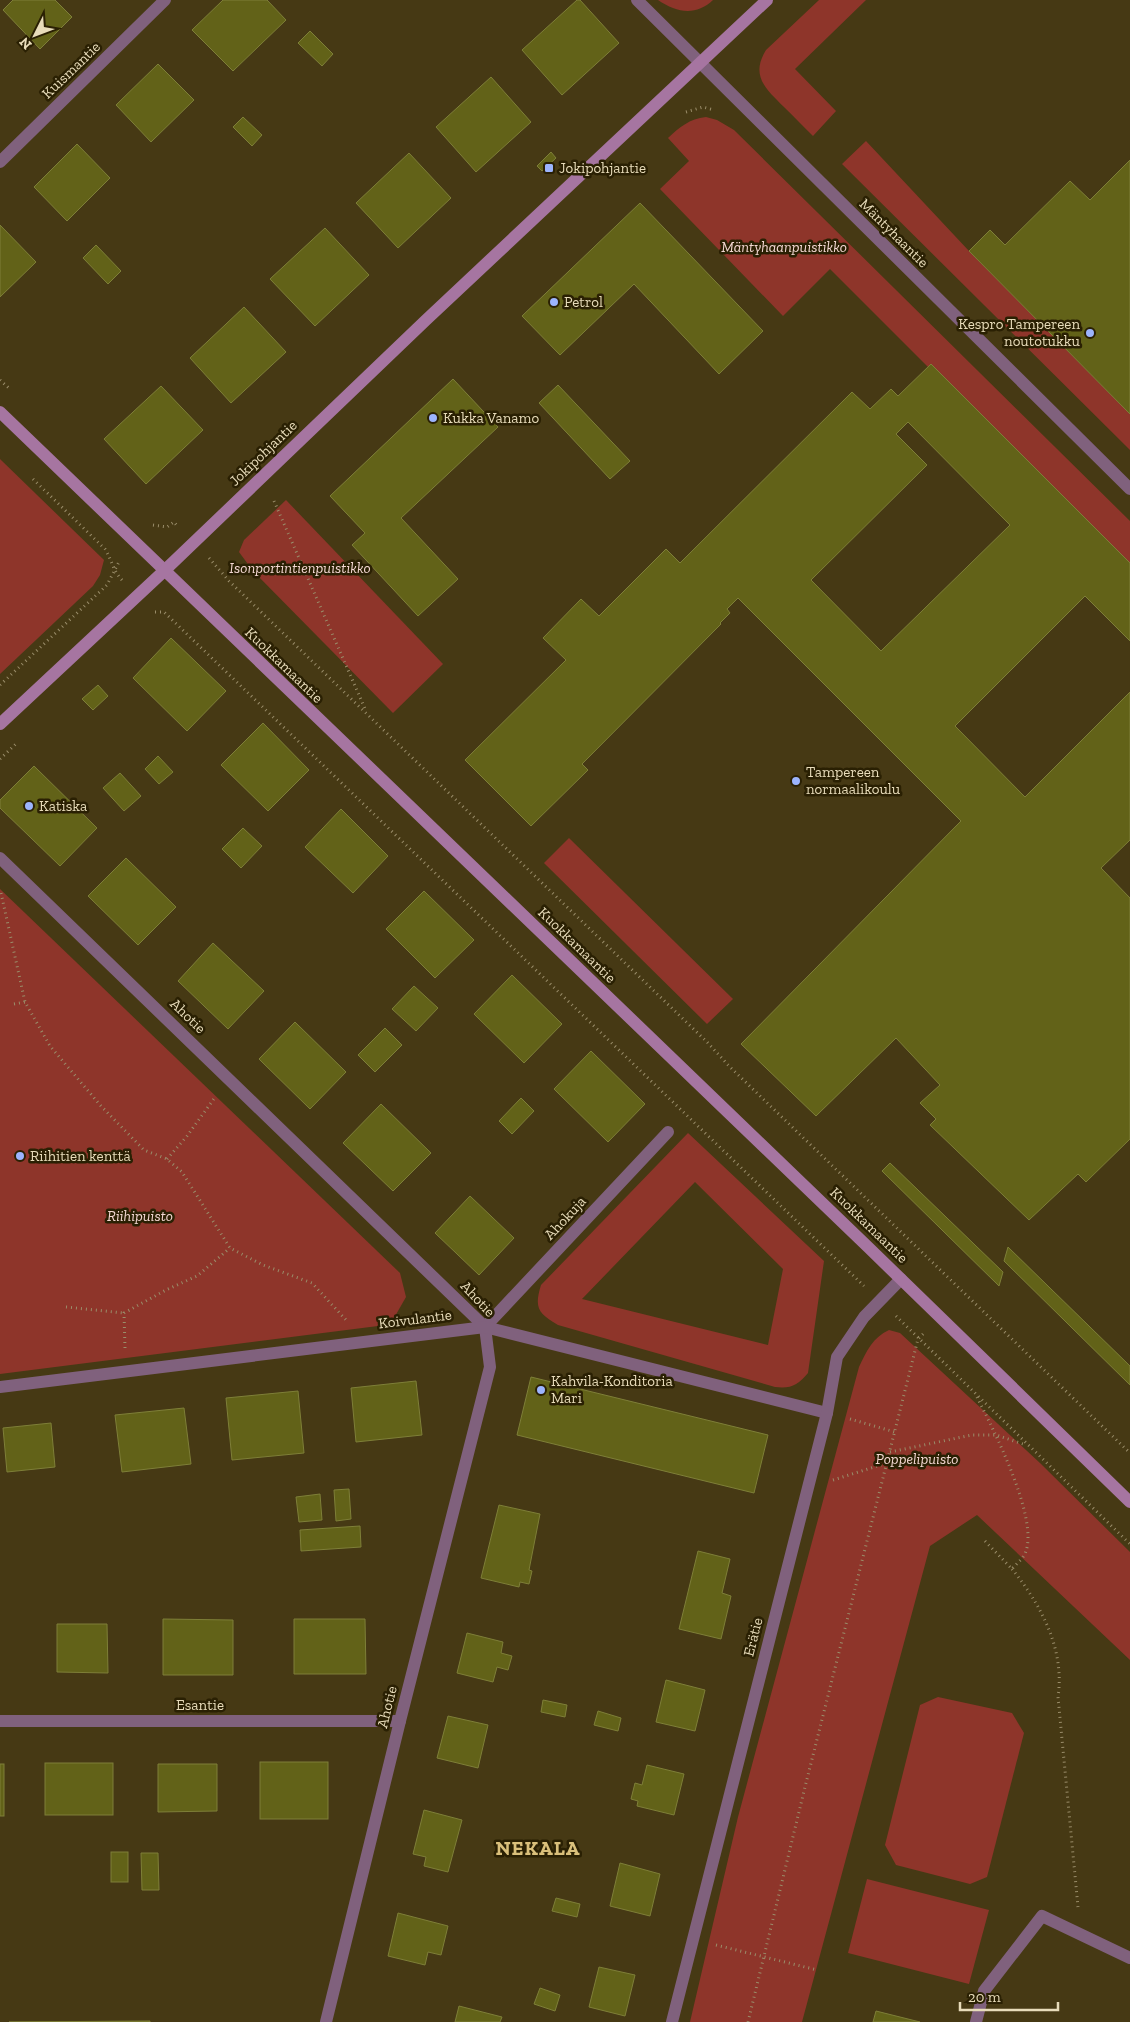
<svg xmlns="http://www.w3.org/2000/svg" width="1130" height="2022" viewBox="0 0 1130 2022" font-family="'Zilla Slab',serif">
  <rect width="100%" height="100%" fill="#463914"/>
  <g fill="#8e352a" fill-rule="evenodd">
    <path d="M658,0h55c-17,16 -36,13 -55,0z"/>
    <path d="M819,0h47l-71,69 41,42 -23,25c-10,-10 -19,-19 -29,-29 -18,-18 -34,-31 -18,-57z"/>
    <path d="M706,117l11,3 17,10 396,391v42l-199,-199 -3,3 -98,-98 -47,47 -123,-127 29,-28 -21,-23c12,-11 21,-19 38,-21z"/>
    <polygon points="866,141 969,251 1130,414 1130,450 842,164"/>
    <polygon points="0,459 104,560 100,575 93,586 0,674"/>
    <polygon points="286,500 443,664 393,713 253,571 239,552 244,540"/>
    <polygon points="569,838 733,999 707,1024 544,863"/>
    <polygon points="0,889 400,1273 406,1297 394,1318 378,1326 0,1374"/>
    <path d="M688,1133l136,128 -16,112c-10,12 -17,16 -33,14l-217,-62c-20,-12 -24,-17 -17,-40zM695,1182l88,87 -15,76 -186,-46z"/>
    <path d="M889,1330l11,3 140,130 90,89v108l-153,-145 -47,31 -128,476h-112l48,-205 121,-450c7,-15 14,-30 30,-37z"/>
    <polygon points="938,1697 1012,1713 1024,1733 987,1877 970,1884 896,1865 885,1845 920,1705"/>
    <polygon points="867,1879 989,1910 969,1984 848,1953"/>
  </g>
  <g fill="#626218" stroke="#7e7f38" fill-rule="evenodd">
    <polygon points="13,0 55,0 72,17 40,49 3,10"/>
    <polygon points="223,0 267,0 286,20 233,71 192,30"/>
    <polygon points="577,0 580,0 619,43 562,95 522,50"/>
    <polygon points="310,31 333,54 322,66 298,43"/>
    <polygon points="158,64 194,100 151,142 116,105"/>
    <polygon points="491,77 531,122 476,172 436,127"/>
    <polygon points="243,117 262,135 252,146 233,127"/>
    <polygon points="77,144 110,178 67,221 34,187"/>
    <polygon points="551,152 556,158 542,171 537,166"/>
    <polygon points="409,153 451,198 398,248 356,203"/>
    <polygon points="1130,160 1130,414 969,251 990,230 1005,245 1070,181 1090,200"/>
    <polygon points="640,203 763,331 719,374 634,284 560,355 522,316"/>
    <polygon points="0,225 36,262 0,297"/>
    <polygon points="325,228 369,275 315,326 270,279"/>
    <polygon points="96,245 121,271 108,284 83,258"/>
    <polygon points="244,307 286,352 231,403 190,358"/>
    <path d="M931,364l199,199v78l-45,-45 -130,130 70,71 105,-105v148l-29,28 29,30v241l-44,43 -8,-8 -49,46 -99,-95 6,-6 -16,-16 20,-18 -44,-47 -80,78 -75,-72 220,-223 -223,-223 -11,11 3,4 -10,10 1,1 -139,140 6,6 -57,56 -66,-66 101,-100 -23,-22 38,-39 18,17 67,-67 14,14 172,-171 18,17 21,-20 7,7zM908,422l102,103 -129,126 -70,-71 116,-115 -31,-31z"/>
    <polygon points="453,379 498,427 401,518 458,579 418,616 352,545 365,533 330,496"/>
    <polygon points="558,385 630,461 610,479 539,403"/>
    <polygon points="161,386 203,430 146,484 104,439"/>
    <polygon points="171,638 226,691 187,731 133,678"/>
    <polygon points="98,685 108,696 93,710 82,699"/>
    <polygon points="263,723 309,770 268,811 221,765"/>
    <polygon points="158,756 173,772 159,784 145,769"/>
    <polygon points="34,766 97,828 60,866 0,808 0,800"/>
    <polygon points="120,773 141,796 124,811 103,788"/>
    <polygon points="341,809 388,856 353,893 305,847"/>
    <polygon points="243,828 262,846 241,868 222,849"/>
    <polygon points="126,858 176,907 138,945 88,896"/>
    <polygon points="424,891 474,940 435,978 386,929"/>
    <polygon points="213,943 264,991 228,1029 178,981"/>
    <polygon points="512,975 562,1024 524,1063 474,1014"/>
    <polygon points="414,986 438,1008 416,1031 392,1009"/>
    <polygon points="295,1022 346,1072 310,1109 259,1059"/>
    <polygon points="385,1028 402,1045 375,1072 358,1055"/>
    <polygon points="591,1051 645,1104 608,1142 554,1089"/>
    <polygon points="521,1098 534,1111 512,1134 499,1121"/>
    <polygon points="381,1104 431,1153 393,1191 343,1143"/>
    <polygon points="890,1163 1003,1272 999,1286 882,1171"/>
    <polygon points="470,1196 514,1238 479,1275 435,1233"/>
    <polygon points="1008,1247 1130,1366 1130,1385 1004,1261"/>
    <polygon points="531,1377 768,1435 754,1493 517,1435"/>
    <polygon points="416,1381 422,1435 356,1442 351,1388"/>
    <polygon points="298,1391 304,1453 232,1460 226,1398"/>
    <polygon points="184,1408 191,1464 122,1472 115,1415"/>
    <polygon points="51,1423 55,1467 7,1472 3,1428"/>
    <polygon points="349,1489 351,1519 336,1521 334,1490"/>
    <polygon points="320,1494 322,1520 299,1522 296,1497"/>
    <polygon points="499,1505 540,1514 529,1570 532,1571 529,1584 520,1582 519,1587 481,1578"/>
    <polygon points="360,1526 361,1547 301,1551 300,1530"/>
    <polygon points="698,1551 730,1559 722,1593 731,1596 721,1639 679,1629"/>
    <polygon points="163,1619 233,1620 233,1675 163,1675"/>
    <polygon points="294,1619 365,1619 366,1674 294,1674"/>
    <polygon points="57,1624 107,1624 108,1673 57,1672"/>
    <polygon points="467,1633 503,1642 501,1653 512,1656 508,1670 497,1667 493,1682 457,1673"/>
    <polygon points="666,1680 705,1690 695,1731 656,1722"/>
    <polygon points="543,1700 567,1705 565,1717 541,1712"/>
    <polygon points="598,1711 621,1718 618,1731 594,1725"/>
    <polygon points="448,1716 488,1725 478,1768 437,1758"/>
    <rect x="260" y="1762" width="68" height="57"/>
    <rect x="45" y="1763" width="68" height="52"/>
    <rect x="0" y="1764" width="4" height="52"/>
    <polygon points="158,1764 217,1764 217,1811 158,1812"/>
    <polygon points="647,1765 684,1774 674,1815 637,1806 638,1801 631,1799 635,1783 642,1785"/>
    <polygon points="424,1810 462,1820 448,1872 424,1866 426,1857 413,1854"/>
    <rect x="111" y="1852" width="17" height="30"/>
    <polygon points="141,1853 158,1853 159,1890 142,1890"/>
    <polygon points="620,1863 660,1874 650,1916 610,1906"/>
    <polygon points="556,1898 580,1904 577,1917 552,1911"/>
    <polygon points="398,1913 448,1926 441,1955 428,1952 425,1965 388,1956"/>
    <polygon points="599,1967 635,1975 625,2016 589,2007"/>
    <polygon points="540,1988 560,1995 555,2011 534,2004"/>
    <polygon points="459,2006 502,2017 500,2022 455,2022"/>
    <polygon points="876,2011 920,2022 873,2022"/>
    <polygon points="150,2021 150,2022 9,2022"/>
  </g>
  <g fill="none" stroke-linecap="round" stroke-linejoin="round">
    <g stroke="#9a8d6a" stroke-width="3" stroke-dasharray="1 4" stroke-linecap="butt">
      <polyline points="686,112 703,107 714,110"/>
      <polyline points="0,380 11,390"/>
      <path d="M33,479l72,70c7,11 7,20 17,31"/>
      <polyline points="274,501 366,711"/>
      <polyline points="153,525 167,527 174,522 178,527"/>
      <polyline points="209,558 229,581 707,1042 730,1067 1130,1453"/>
      <polyline points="155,612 164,612 864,1286"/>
      <polyline points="0,685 107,585 120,560"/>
      <polyline points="0,759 18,742"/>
      <polyline points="1,893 25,1002 50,1046 101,1106 144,1150 167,1159 182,1172 230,1248 263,1265 312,1283 347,1321"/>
      <polyline points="14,1004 25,1002"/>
      <polyline points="167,1159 187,1136 216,1096"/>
      <polyline points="66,1307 124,1313"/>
      <polyline points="896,1316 1130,1544"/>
      <polyline points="125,1348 124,1313 166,1290 197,1276 230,1248"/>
      <path d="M977,1397c16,32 61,119 49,154 -2,7 -9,12 -14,18l-29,-30"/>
      <polyline points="850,1419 895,1432"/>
      <polyline points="890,1452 972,1435 996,1435 1026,1445"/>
      <polyline points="833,1480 887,1463"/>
      <path d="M1012,1569c29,36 53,80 46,128l20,210"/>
      <polyline points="716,1945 817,1970"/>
      <polyline points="748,2022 806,1783 918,1339 924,1333"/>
    </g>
    <polyline stroke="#80617d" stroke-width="12" points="976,2022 984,1991 1042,1916 1130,1958"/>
    <g stroke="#80617d" stroke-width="12">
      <polyline points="637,0 1130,489"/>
      <polyline points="0,162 165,0"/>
      <polyline points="0,858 485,1327 490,1367 400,1721 326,2022"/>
      <polyline points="485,1327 668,1132"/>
      <polyline points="0,1387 485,1327 827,1413"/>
      <polyline points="0,1721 400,1721"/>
      <polyline points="672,2022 827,1413 837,1357 864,1317 901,1279"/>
    </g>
    <g stroke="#a675a1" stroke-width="12">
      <polyline points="0,412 868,1247 1130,1502"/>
      <polyline points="0,724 164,571 426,320 767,0"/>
    </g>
  </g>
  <g fill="#9cb4fd" stroke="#2a2003" stroke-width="2">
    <rect x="544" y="163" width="10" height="10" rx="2.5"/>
    <circle cx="554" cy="302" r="5"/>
    <circle cx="1090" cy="333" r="5"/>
    <circle cx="433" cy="418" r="5"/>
    <circle cx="796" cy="781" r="5"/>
    <circle cx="29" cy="806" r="5"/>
    <circle cx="20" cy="1156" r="5"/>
    <circle cx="541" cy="1390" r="5"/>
  </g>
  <g text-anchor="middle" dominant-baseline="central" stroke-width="5" stroke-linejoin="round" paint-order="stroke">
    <g font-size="15" fill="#e8dcba" stroke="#2a2003">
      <text transform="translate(71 70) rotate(-44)">Kuismantie</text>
      <text transform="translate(894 233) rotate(45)">Mäntyhaantie</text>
      <text transform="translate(263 453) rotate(-44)">Jokipohjantie</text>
      <text transform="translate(284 665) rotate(44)">Kuokkamaantie</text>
      <text transform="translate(577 945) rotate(44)">Kuokkamaantie</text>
      <text transform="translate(188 1016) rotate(44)">Ahotie</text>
      <text transform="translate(565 1218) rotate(-47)">Ahokuja</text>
      <text transform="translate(869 1225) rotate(44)">Kuokkamaantie</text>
      <text transform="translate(478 1299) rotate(47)">Ahotie</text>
      <text transform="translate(415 1319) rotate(-7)">Koivulantie</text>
      <text transform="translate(753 1637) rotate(-76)">Erätie</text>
      <text x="200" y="1705">Esantie</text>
      <text transform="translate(387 1707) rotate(-76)">Ahotie</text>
    </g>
    <g font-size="15" fill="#e8dcba" stroke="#2a2003" text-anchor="start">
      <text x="559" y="168">Jokipohjantie</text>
      <text x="564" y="302">Petrol</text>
      <text x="1080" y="324" text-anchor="end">Kespro Tampereen<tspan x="1080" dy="17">noutotukku</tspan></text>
      <text x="443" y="418">Kukka Vanamo</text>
      <text x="806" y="772">Tampereen<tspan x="806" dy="17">normaalikoulu</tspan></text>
      <text x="39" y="806">Katiska</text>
      <text x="30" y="1156">Riihitien kenttä</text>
      <text x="551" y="1381">Kahvila-Konditoria<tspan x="551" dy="17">Mari</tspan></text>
    </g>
    <g font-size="15" font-style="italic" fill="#f4d8d3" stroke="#2a2003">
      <text x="784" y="247">Mäntyhaanpuistikko</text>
      <text x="300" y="568">Isonportintienpuistikko</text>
      <text x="140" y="1216">Riihipuisto</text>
      <text x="917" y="1459">Poppelipuisto</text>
    </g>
    <g font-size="20" font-weight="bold" letter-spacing="1" fill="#dac07b" stroke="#2a2003">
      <text x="538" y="1848">NEKALA</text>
    </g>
  </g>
  <g transform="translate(35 35) rotate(228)" stroke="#2a2003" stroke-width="4" paint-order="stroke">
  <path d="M0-4L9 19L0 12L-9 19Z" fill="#e8dcba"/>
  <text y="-8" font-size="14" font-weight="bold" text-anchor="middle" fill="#e8dcba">N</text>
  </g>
  <path d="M960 2002v8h98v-8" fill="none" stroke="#e8dcba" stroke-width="2.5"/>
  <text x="968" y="2002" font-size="15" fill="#e8dcba" stroke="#2a2003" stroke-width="4" paint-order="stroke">20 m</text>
</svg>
